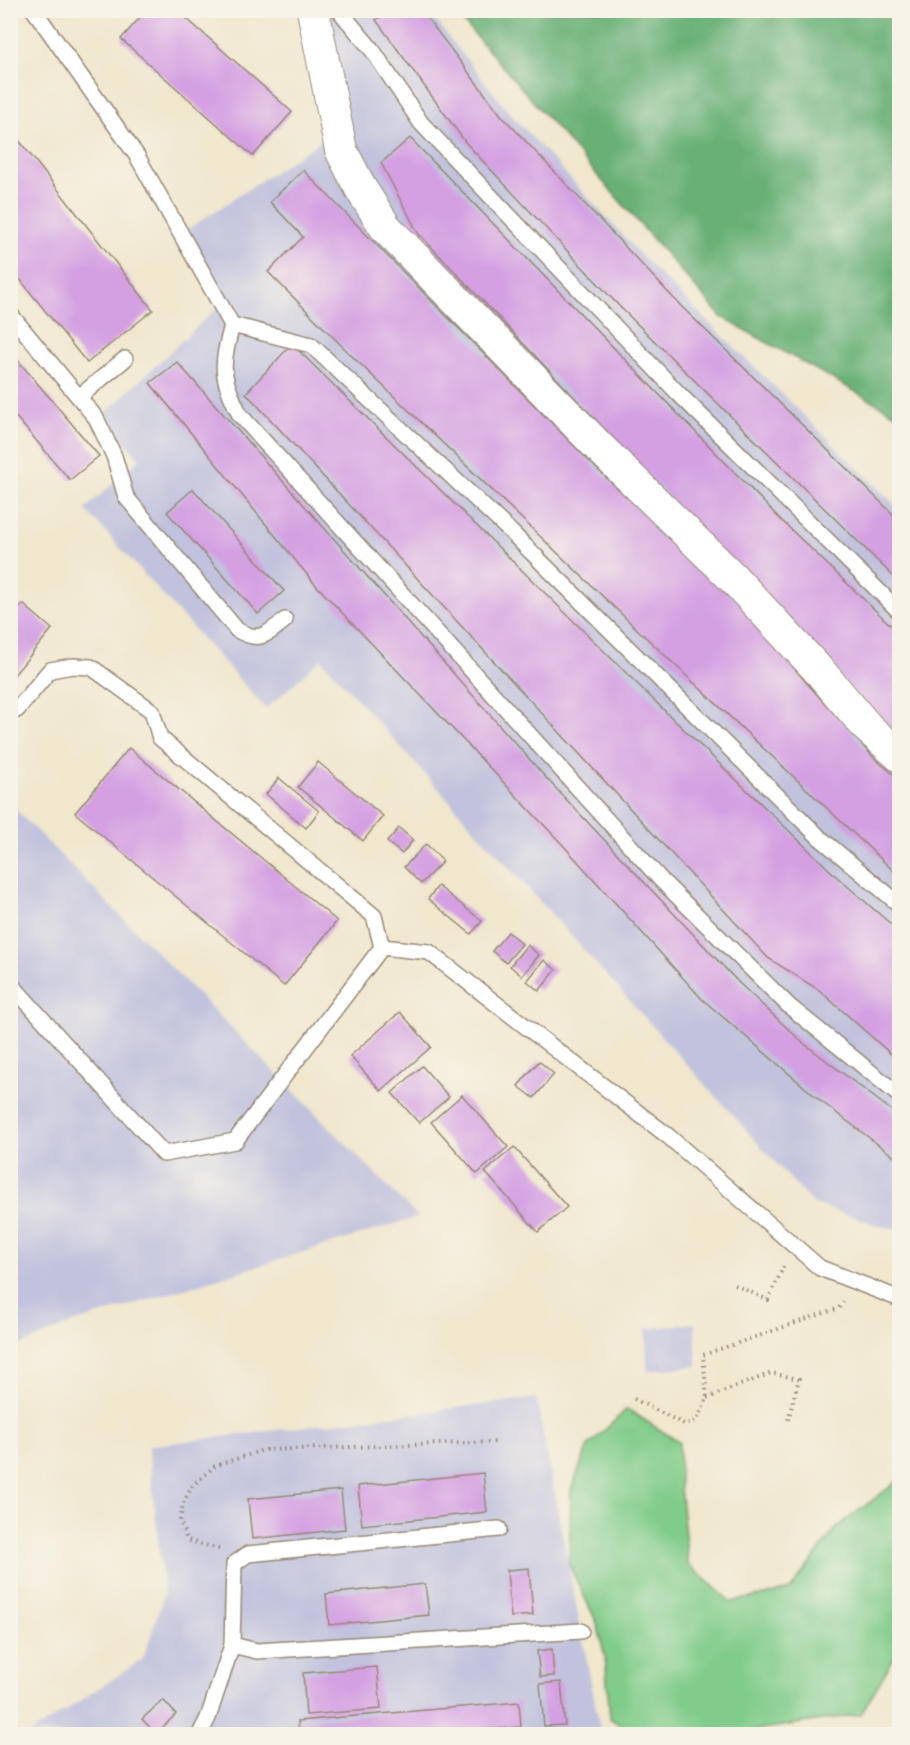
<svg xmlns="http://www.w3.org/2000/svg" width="910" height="1745" viewBox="0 0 910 1745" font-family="'EB Garamond',serif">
  <rect width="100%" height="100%" fill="#f7f3e8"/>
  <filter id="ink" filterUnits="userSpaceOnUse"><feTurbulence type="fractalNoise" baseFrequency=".0167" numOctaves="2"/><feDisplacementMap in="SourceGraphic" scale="12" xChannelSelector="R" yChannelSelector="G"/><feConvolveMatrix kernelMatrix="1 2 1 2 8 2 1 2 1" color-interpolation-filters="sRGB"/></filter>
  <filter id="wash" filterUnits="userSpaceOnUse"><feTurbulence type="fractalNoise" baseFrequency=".008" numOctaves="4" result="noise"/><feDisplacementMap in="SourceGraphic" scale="24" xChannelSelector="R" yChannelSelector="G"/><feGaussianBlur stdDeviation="1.35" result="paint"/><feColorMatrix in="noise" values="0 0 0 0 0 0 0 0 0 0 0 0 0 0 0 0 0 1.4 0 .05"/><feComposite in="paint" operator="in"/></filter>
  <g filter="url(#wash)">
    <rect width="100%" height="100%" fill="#f0e7cd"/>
    <g fill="#c1c2dd">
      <polygon points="322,11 428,11 508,111 649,264 899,509 899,1228 883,1227 812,1203 321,659 266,709 85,509 140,459 101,417 220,305 173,239 330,135"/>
      <polygon points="10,804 418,1217 73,1323 11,1349"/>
      <polygon points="695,1323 697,1366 647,1371 646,1329"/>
      <polygon points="536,1398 601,1734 30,1734 143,1659 164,1595 148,1446"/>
    </g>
    <polygon fill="#80cc8a" stroke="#5e7b54" stroke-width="1.5" points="627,1409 679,1442 680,1487 688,1564 731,1602 790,1590 836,1528 899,1480 899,1649 861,1714 756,1730 747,1734 633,1734 610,1718 605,1657 597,1623 569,1565 571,1490 588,1446"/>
    <polygon fill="#68b076" stroke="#526d4a" stroke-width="1.5" points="454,11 899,11 899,416 721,317"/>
    <g id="blocks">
      <g fill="#d4a0e2">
        <polygon points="141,10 177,10 292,112 253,156 121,39 144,13"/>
        <polygon points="388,10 421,10 501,115 680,305 900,521 900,583 620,307 466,143 376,20"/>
        <polygon points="10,129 153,310 87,363 10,267"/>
        <polygon points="410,138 782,521 900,634 900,735 877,715 418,233 381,163"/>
        <polygon points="303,170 596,468 740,603 805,681 872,756 900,780 900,877 638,630 356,360 268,272 303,237 270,202"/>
        <polygon points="292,344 671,717 838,878 900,932 900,1062 819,990 768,958 246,393"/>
        <polygon points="10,351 99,456 70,480 10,410"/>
        <polygon points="177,362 547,779 739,983 802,1042 900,1117 900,1161 822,1102 702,999 562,844 314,583 150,383"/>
        <polygon points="193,489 284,591 258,614 167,512"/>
        <polygon points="23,604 52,629 14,675 10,672 10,619"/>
        <polygon points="129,748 337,921 284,986 75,813"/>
        <polygon points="318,762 383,816 363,841 298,787"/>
        <polygon points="279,778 319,811 306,828 266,794"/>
        <polygon points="399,828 413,840 402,854 387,842"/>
        <polygon points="426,844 443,861 421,884 404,867"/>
        <polygon points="438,886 482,921 471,934 428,899"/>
        <polygon points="508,932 522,944 506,963 492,951"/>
        <polygon points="527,945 539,955 522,976 510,966"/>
        <polygon points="544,960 556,970 539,991 527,981"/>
        <polygon points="400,1012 431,1047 381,1091 350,1056"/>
        <polygon points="539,1061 554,1074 534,1098 518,1086"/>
        <polygon points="422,1066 449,1097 419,1123 392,1093"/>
        <polygon points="462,1095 508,1147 477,1174 431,1122"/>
        <polygon points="514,1147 567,1207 538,1232 485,1172"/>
        <polygon points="483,1473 487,1512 362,1525 358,1486"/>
        <polygon points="341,1490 345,1529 252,1539 248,1499"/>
        <polygon points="529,1568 533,1615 511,1617 507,1570"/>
        <polygon points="425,1584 429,1615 329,1625 326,1594"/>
        <polygon points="552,1649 554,1676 540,1677 537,1651"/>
        <polygon points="377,1667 381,1709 306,1715 303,1673"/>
        <polygon points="561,1682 565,1725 544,1726 540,1684"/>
        <polygon points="163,1700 176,1714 156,1734 142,1719"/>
        <polygon points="519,1702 521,1727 428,1734 299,1734 298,1721"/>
      </g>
    </g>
  </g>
  <g filter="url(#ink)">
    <use href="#blocks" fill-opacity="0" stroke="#968876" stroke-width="1.5"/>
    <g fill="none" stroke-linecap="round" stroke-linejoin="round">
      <defs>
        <g id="lane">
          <polyline points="34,10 137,156 232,325 311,345 511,532 819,837 900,905"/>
          <polyline points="339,10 373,51 421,123 678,393 900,612"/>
          <path d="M10,314l86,104 18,38 12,41 111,133c23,13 29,5 48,-10"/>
          <path d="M232,325c-11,43 -12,49 8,90l422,466 127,125 111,90"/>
          <polyline points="79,397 125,359"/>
          <polyline points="17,710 50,670 73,666 91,667 152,711 160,738 374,916 382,947"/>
          <polyline points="10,983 164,1154 235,1141 382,947 429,952 668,1136 820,1268 900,1299"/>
          <polyline points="232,1645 257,1651 581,1631"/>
          <polyline points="200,1734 208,1718 232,1645 234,1564 248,1554 499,1529"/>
        </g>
        <polyline id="street" points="313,10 341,150 361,189 386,228 598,446 734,579 822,674 868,728 900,756"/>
      </defs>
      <use href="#lane" stroke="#968876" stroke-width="18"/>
      <use href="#street" stroke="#968876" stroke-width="34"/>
      <g stroke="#968876" stroke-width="4" stroke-dasharray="1.5 4.5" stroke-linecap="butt">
        <polyline points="735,1285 768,1300 784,1266"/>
        <polyline points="707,1398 771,1373 799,1379 788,1420"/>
        <polyline points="634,1399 686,1425 697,1420 707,1398 703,1355 839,1308 844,1301"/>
        <polyline points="219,1549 187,1540 180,1521 183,1503 193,1485 215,1466 263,1450 498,1442"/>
      </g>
      <use href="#lane" stroke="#fff" stroke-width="15"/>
      <use href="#street" stroke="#fff" stroke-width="32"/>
    </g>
  </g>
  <rect width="910" height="1745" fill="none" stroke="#f7f3e8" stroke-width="36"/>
</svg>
